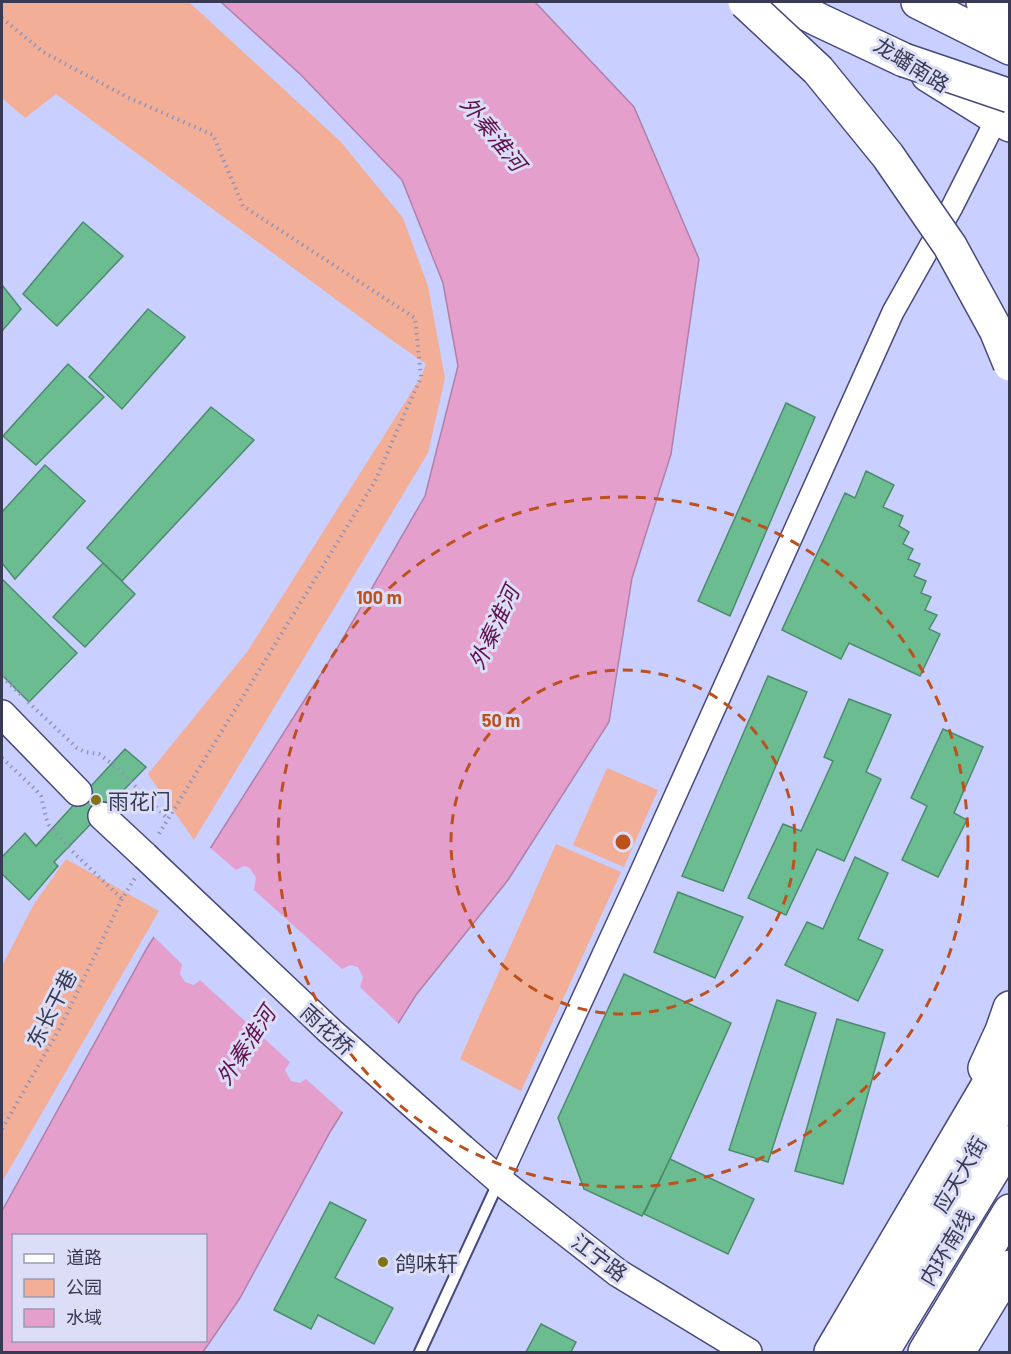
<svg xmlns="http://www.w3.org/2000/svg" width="1011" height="1354" viewBox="0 0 1011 1354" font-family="Barlow,'Noto Sans SC',sans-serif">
  <rect width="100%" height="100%" fill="#c9cfff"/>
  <g fill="#f2ae97">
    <polygon points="2,2 189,2 341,142 403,218 428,286 445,378 428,453 194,840 148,774 247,652 421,377 426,364 390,339 56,94 25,118 2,98"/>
    <polygon points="607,768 658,790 624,867 573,845"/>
    <polygon points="556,844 621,872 521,1091 460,1059"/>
    <polygon points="66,859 159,911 2,1182 2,966 34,904"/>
  </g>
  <path fill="#e49fcd" stroke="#b081a8" stroke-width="1.5" fill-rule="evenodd" d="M221,2h314l99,105 65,152 -28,195 -39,124 -23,144 -101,158 -92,115 -86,137 -90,166 -37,54h-201v-141l145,-263 188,-296 90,-156 33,-130 -15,-83 -41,-103 -101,-105zM14,1236h192v104h-192z"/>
  <polygon fill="#c9cfff" points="208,846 236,870 244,866 250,868 256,878 254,890 342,969 350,965 358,967 363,977 360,987 400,1025 345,1114 306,1079 300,1083 291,1081 285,1070 290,1062 200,980 194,985 185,982 180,974 182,964 152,935"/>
  <g fill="#6cbc92" stroke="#4c8b6b" stroke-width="1.5">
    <polygon points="83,222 123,256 57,326 23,294"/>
    <polygon points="2,285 21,309 2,331"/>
    <polygon points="148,309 185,337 122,409 89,377"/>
    <polygon points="68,364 104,397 36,465 3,436"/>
    <polygon points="786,403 815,417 730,616 698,601"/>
    <polygon points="211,407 254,440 122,581 87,548"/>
    <polygon points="45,465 85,501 15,579 2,563 2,512"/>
    <polygon points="866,471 894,485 883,507 903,516 899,526 909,532 903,544 913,549 908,559 920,564 914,576 926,581 921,593 931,597 925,610 937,615 929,629 940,634 920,676 849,643 841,659 782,630 845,493 855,498"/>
    <polygon points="103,563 135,594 85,647 53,617"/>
    <polygon points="2,579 77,653 29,702 2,675"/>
    <polygon points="768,676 807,692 723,891 682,876"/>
    <polygon points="849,699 891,715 866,772 881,779 844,861 817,849 786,915 748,898 783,824 801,831 833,761 824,757"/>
    <polygon points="943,729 983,747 954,813 967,820 938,877 902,860 927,806 911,798"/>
    <polygon points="125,749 146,767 54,862 58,866 29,900 2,874 2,857 25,833 36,846"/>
    <polygon points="855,857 888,873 858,939 883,950 858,1001 785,965 807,922 823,929"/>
    <polygon points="678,892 743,917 715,978 654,952"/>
    <polygon points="624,974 731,1023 670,1159 642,1216 584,1189 558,1118"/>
    <polygon points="777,1000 816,1013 768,1162 729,1150"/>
    <polygon points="837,1019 885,1033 843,1184 795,1171"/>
    <polygon points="670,1159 754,1199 728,1254 644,1214"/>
    <polygon points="330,1202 366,1220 335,1278 393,1308 374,1344 318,1315 311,1329 274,1310"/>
    <polygon points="541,1324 576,1342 571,1352 526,1352"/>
  </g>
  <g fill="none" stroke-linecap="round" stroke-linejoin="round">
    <defs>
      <polyline id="service" points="420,1352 499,1181"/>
      <polyline id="minor" points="499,1180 635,885 893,312 952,207 997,118"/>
      <g id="tertiary">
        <polyline points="2,714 78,792"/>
        <polyline points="102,816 145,856"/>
        <polyline points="462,1148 499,1180 618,1273 748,1352"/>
      </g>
      <g id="primary">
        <polyline points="928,75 997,118 1010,125"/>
        <polyline points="854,1352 1010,1089"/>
      </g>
      <g id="trunk">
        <polyline points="784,2 819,20 904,60"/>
        <polyline points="918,2 1010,48"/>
        <polyline points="983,2 1010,13"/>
        <polyline points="985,1068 1002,1031 1010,1008"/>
        <polyline points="831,1352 1010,1048"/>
        <polyline points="882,1352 1010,1142"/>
        <polyline points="925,1352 1010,1211"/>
        <polyline points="958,1352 1010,1267"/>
      </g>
    </defs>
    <use href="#service" stroke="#474a7c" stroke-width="14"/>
    <use href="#minor" stroke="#474a7c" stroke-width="24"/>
    <use href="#tertiary" stroke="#474a7c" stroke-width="30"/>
    <use href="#primary" stroke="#474a7c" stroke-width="36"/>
    <use href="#trunk" stroke="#474a7c" stroke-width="36"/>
    <g stroke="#9094bb" stroke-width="4" stroke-dasharray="1.5 4.5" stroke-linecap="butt">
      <polyline points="2,18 43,52 127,97 213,135 243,206 415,318 421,377 375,481 157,837"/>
      <polyline points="2,677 21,695"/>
      <polyline points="28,702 77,748 85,752 99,754 115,766 168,819"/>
      <polyline points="2,758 36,790 41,796 46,818 49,825 76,855 122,899"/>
      <polyline points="2,1129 61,1026 122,899 135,878"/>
    </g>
    <use href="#service" stroke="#fff" stroke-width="10"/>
    <use href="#minor" stroke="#fff" stroke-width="21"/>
    <use href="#tertiary" stroke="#fff" stroke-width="27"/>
    <use href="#primary" stroke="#fff" stroke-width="33"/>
    <use href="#trunk" stroke="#fff" stroke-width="33"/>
    <defs>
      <polyline id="tertiary-bridge" points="145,856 330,1031 462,1148"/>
      <g id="trunk-bridge">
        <polyline points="745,2 818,70 888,156 950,246 996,330 1010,364"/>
        <polyline points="904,60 1010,96"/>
      </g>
    </defs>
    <use href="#tertiary-bridge" stroke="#474a7c" stroke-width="30" stroke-linecap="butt"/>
    <use href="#trunk-bridge" stroke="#474a7c" stroke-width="36" stroke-linecap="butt"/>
    <use href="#tertiary-bridge" stroke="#fff" stroke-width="27"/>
    <use href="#trunk-bridge" stroke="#fff" stroke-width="33"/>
  </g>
  <g fill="none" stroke="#bc511e" stroke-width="3" stroke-dasharray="10 8">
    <circle cx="623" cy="842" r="172"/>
    <circle cx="623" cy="842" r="345"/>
  </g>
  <g fill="#817213" stroke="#dbdef6" stroke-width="2">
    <circle cx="96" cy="800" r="6"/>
    <circle cx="383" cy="1262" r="6"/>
  </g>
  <g text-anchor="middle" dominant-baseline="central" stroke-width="6" stroke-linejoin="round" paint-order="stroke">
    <g font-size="21" fill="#373a52" stroke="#dbdef6">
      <text transform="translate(912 64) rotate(32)">龙蟠南路</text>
      <text transform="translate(51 1008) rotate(-63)">东长干巷</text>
      <text transform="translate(328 1029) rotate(42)">雨花桥</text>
      <text transform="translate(959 1174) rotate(-59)">应天大街</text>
      <text transform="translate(946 1247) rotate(-59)">内环南线</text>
      <text transform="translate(600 1257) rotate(37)">江宁路</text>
    </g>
    <g font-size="21" fill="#373a52" stroke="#dbdef6" text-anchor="start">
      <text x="108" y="800">雨花门</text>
      <text x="395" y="1262">鸽味轩</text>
    </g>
    <g font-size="22" font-style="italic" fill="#600f4d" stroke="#dbdef6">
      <text transform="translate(494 133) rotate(51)">外秦淮河</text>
      <text transform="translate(493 627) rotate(-65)">外秦淮河</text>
      <text transform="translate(245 1045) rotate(-57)">外秦淮河</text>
    </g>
  </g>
  <circle cx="623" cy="842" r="9" fill="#bc511e" stroke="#dbdef6" stroke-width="3"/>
  <g font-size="18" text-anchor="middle" font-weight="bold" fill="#bc511e" stroke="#dbdef6" stroke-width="6" stroke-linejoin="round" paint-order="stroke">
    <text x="379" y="604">100 m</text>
    <text x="501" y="727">50 m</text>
  </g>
  <rect width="1011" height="1354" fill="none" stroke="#373a52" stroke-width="6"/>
  <rect x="12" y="1234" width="195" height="108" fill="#dbdef6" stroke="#999cb4" stroke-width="1.5"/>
  <rect x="24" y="1254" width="30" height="9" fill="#ffffff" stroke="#999cb4" stroke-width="1.5"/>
  <text x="66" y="1264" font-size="18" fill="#373a52">道路</text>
  <rect x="24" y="1279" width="30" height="18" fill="#f2ae97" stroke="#999cb4" stroke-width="1.5"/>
  <text x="66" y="1294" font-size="18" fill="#373a52">公园</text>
  <rect x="24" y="1309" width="30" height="18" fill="#e49fcd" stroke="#999cb4" stroke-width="1.5"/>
  <text x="66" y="1324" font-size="18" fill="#373a52">水域</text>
</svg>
